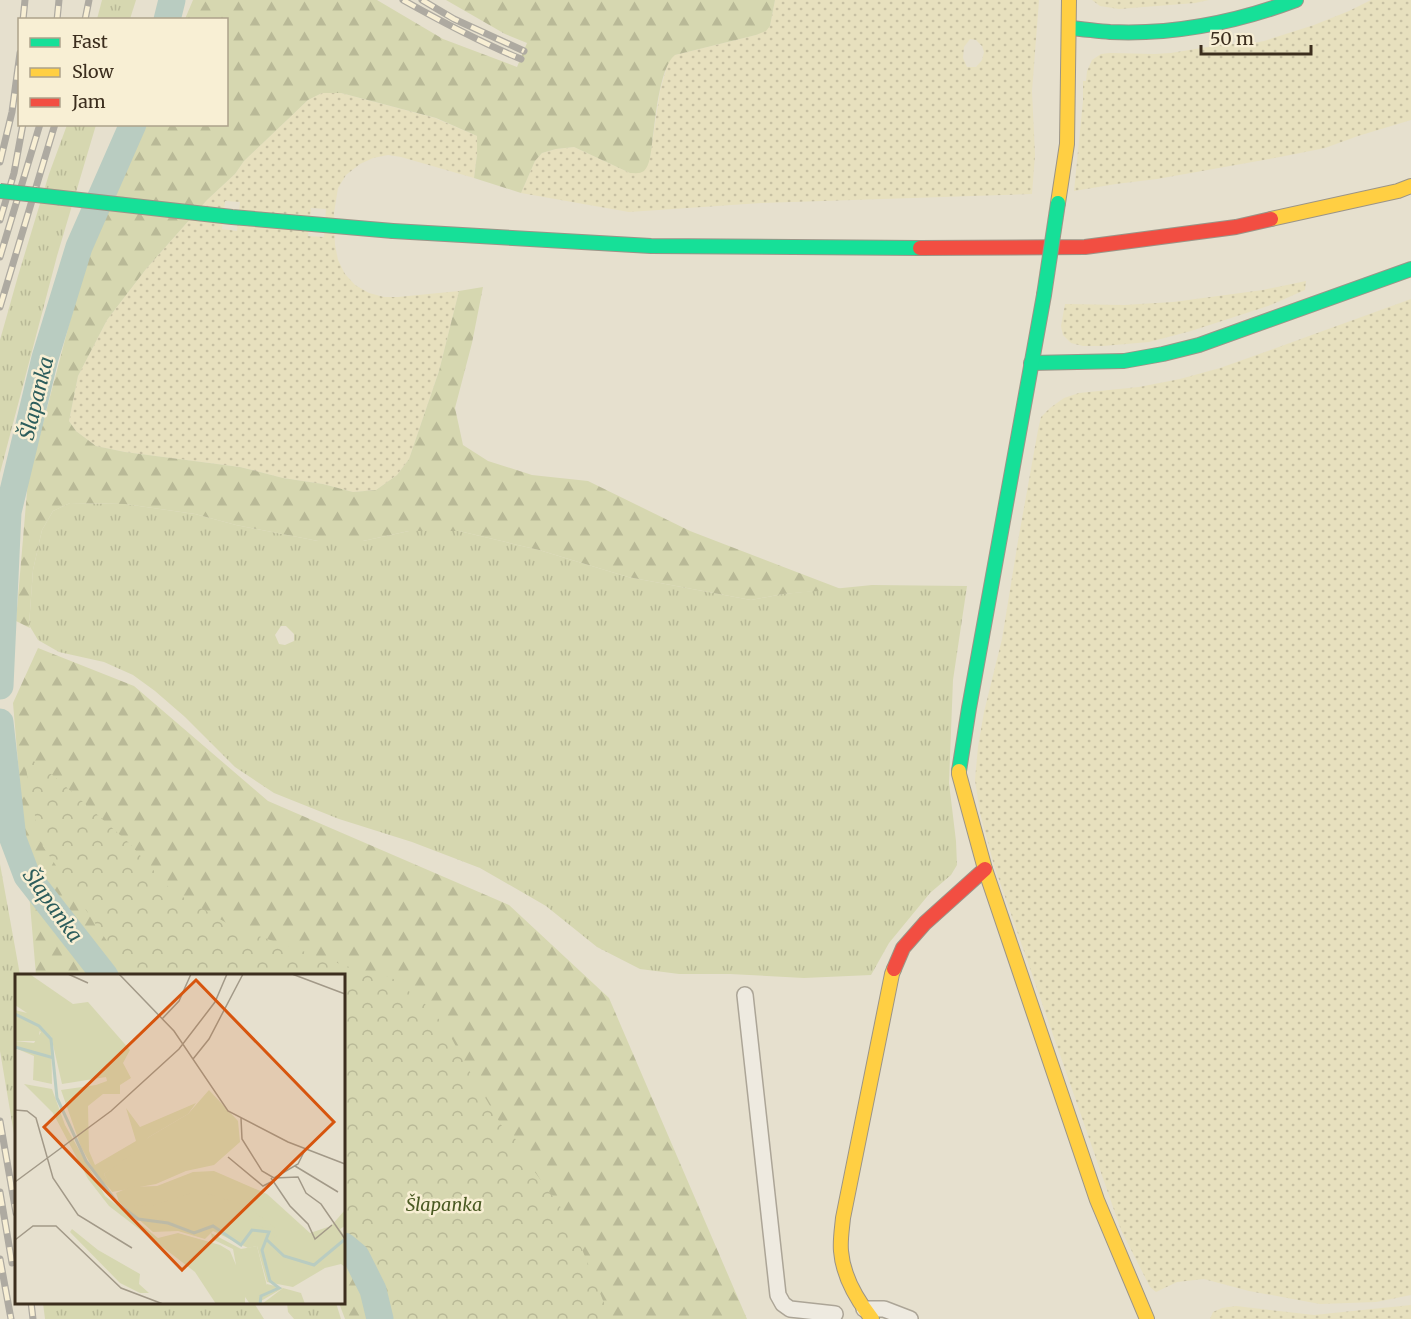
<svg xmlns="http://www.w3.org/2000/svg" width="1411" height="1319" viewBox="0 0 1411 1319" font-family="Merriweather,serif">
  <defs>
    <pattern id="farmland-dots" width="8" height="8" patternUnits="userSpaceOnUse" patternTransform="scale(1.5)"><rect width="8" height="8" fill="#e7e0be"/><path d="M2 2h.1M6 6h.1" fill="none" stroke="#c7c0a3" stroke-width="1.8" stroke-linecap="round"/></pattern>
    <pattern id="grass-tufts" width="24" height="20" patternUnits="userSpaceOnUse" patternTransform="scale(1.5)"><rect width="24" height="20" fill="#d6d7b0"/><path d="M3 7l-1-3M5 7V3M7 7l1-3M15 17l-1-3M17 17v-4M19 17l1-3" fill="none" stroke="#b9b997"/></pattern>
    <pattern id="forest-firs" width="22" height="20" patternUnits="userSpaceOnUse" patternTransform="scale(1.5)"><rect width="22" height="20" fill="#d6d7b0"/><path d="M5 1l3.5 6h-7zM16 11l3.5 6h-7z" fill="#b9b997"/></pattern>
    <pattern id="park-crowns" width="20" height="18" patternUnits="userSpaceOnUse" patternTransform="scale(1.5)"><rect width="20" height="18" fill="#d6d7b0"/><path d="M2 6a3 3 0 1 1 6 0M12 15a3 3 0 1 1 6 0" fill="none" stroke="#b9b997"/></pattern>
  </defs>
  <rect width="100%" height="100%" fill="#e6e0ce"/>
  <g fill="url(#farmland-dots)" fill-rule="evenodd">
    <path d="M775,0h264l-7,91 3,64 -3,39 -271,9 -132,9 -108,-19 14,-32 7,-8 14,-4 18,-2 56,26 20,-16 10,-66 8,-28 4,-6 3,-2 81,-20 14,-9zM970,39l6,1 6,6 2,6 -2,8 -6,7h-9l-4,-9 1,-11z"/>
    <polygon points="1092,0 1209,0 1195,3 1119,9 1100,6"/>
    <polygon points="1371,0 1411,0 1411,120 1358,136 1325,148 1280,157 1157,179 1116,184 1074,191 1083,101 1083,81 1086,81 1087,71 1092,60 1101,54 1110,53 1154,54 1171,53 1226,44 1249,44 1264,41 1314,25 1349,11"/>
    <path d="M322,93h19l94,25 42,18v18l-3,24 -73,-21 -13,-2 -15,3 -13,6 -14,11 -8,13 -4,25 1,32 3,15 7,14 10,11 14,8 15,4h14l61,-6 -20,80 -30,88 -12,16 -21,15 -23,2 -30,-8 -40,-6 -43,-11 -115,-15 -29,-6 -20,-15 -7,-10 9,-45 29,-56 39,-51 61,-69 28,-26 9,-13 64,-61zM225,201l15,1 -3,29 -15,-2zM311,208l15,1 -2,28 -16,-1z"/>
    <polygon points="1306,281 1305,290 1268,306 1191,331 1149,342 1103,346 1083,346 1071,343 1063,335 1061,326 1065,304 1124,305 1173,302 1263,290"/>
    <polygon points="1411,299 1411,1295 1376,1302 1320,1304 1249,1291 1204,1279 1177,1282 1156,1292 1150,1287 1121,1230 994,865 980,813 975,780 978,747 984,712 1002,639 1018,541 1038,430 1041,417 1050,408 1064,398 1079,393 1139,387 1180,379 1220,368 1276,348"/>
    <polygon points="1411,1305 1411,1319 1210,1319 1213,1312 1222,1308 1236,1306 1314,1315"/>
  </g>
  <g fill="url(#grass-tufts)" fill-rule="evenodd">
    <polygon points="102,0 136,0 130,19 97,19"/>
    <polygon points="67,125 96,125 57,256 0,473 0,340 18,276 49,174"/>
    <path d="M70,503l55,1 70,10 41,11 82,16h45l46,-10h50l80,19 89,27 123,23 32,-6 89,-9 95,1 -14,94 -4,103 7,58 1,24 -6,10 -21,18 -41,50 -18,32 -67,3 -74,-4h-51l-39,-5 -43,-22 -51,-41 -66,-38 -68,-26 -73,-23 -65,-26 -39,-26 -50,-50 -30,-26 -22,-16 -29,-13 -45,-10 -21,-12 -9,-15 4,-55 9,-40 11,-19zM281,626h5l8,8v7l-9,4 -6,-1 -4,-9z"/>
    <polygon points="0,864 20,975 16,976 16,1146 0,1051"/>
    <polygon points="43,1303 254,1303 264,1319 45,1319"/>
    <polygon points="287,1303 336,1303 341,1319 294,1319 288,1312"/>
  </g>
  <g fill="url(#forest-firs)">
    <path d="M193,0h184l66,39 74,28 10,-24 -22,-9 -59,-34h329l-5,26 -4,5 -10,4 -81,20c-16,12 -20,69 -23,89 -1,8 -2,21 -8,27 -4,3 -9,2 -14,2l-56,-26 -18,2 -14,4 -7,8 -14,32 -47,-15 3,-24v-18l-41,-18 -95,-25h-19l-14,7 -64,61 -9,13 -28,26 -61,69 -39,51 -29,56 -9,45 7,10 20,15 29,6 115,15 43,11 40,6 30,8 23,-2 21,-15 12,-16 30,-88 20,-80 24,-4 -11,56 -17,65 8,37 25,16 44,14 56,6 102,50 151,58 -58,5 -32,6 -123,-23 -89,-27 -80,-19h-50l-46,10h-45l-82,-16 -41,-11 -70,-10 -55,-1 -17,8 -11,19 -9,40 -4,55 1,3 -14,-7 12,-141 57,-216 57,-139 84,-1v-104l-41,-1z"/>
    <polygon points="38,648 134,686 268,801 509,905 609,998 747,1319 345,1319 339,1303 344,1302 344,976 36,975 13,703"/>
  </g>
  <polygon fill="url(#park-crowns)" points="23,753 56,778 129,843 171,890 235,928 355,969 392,978 425,1004 445,1026 466,1065 506,1133 510,1129 529,1164 570,1220 609,1315 608,1319 394,1319 382,1286 372,1267 369,1270 352,1248 344,1241 344,976 130,975 40,842"/>
  <g fill="none" stroke-linecap="round" stroke-linejoin="round">
    <g stroke="#b9ccc1" stroke-width="27">
      <polyline points="167,20 172,0"/>
      <polyline points="0,686 8,512 45,358 79,247 133,124"/>
      <polyline points="0,722 13,839 27,876 105,976"/>
      <polyline points="344,1246 356,1256 373,1290 380,1319"/>
    </g>
    <defs>
      <g id="street">
        <polyline points="745,995 778,1295 783,1304 790,1309 835,1314"/>
        <polyline points="864,1309 884,1309 910,1319"/>
      </g>
      <g id="fast">
        <path d="M1069,28c14,1 28,3 41,4 64,3 127,-10 186,-32"/>
        <polyline points="393,231 651,246 920,248"/>
        <polyline points="1031,363 1124,361 1163,354 1199,345 1411,269"/>
        <polyline points="959,771 969,708 1044,295"/>
      </g>
      <g id="slow">
        <polyline points="1058,203 1067,144 1069,0"/>
        <polyline points="1271,219 1398,191 1411,186"/>
        <polyline points="959,771 959,774 985,869 1097,1200 1147,1319"/>
        <path d="M872,1319c-15,-19 -29,-43 -31,-68 -1,-11 1,-22 2,-33l49,-244 2,-5"/>
      </g>
      <g id="jam">
        <polyline points="920,248 1085,247 1236,227 1271,219"/>
        <polyline points="894,969 903,948 925,923 985,869"/>
      </g>
    </defs>
    <use href="#street" stroke="#aca597" stroke-width="18"/>
    <use href="#fast" stroke="#9b9487" stroke-width="16"/>
    <use href="#slow" stroke="#9b9487" stroke-width="16"/>
    <use href="#jam" stroke="#9b9487" stroke-width="16"/>
    <use href="#street" stroke="#eeeae0" stroke-width="15"/>
    <use href="#fast" stroke="#16e098" stroke-width="14"/>
    <use href="#slow" stroke="#ffcf43" stroke-width="14"/>
    <use href="#jam" stroke="#f24e42" stroke-width="14"/>
    <defs>
      <g id="rail">
        <path d="M403,0c39,22 77,42 118,59"/>
        <polyline points="422,0 454,19 524,51"/>
        <polyline points="23,20 25,0"/>
        <polyline points="57,20 59,0"/>
        <polyline points="85,20 89,0"/>
        <polyline points="0,162 12,112 20,53"/>
        <polyline points="0,220 14,173 23,124"/>
        <polyline points="0,257 40,124"/>
        <polyline points="0,307 55,124"/>
        <polyline points="0,1121 16,1213"/>
        <polyline points="0,1192 12,1263"/>
        <polyline points="0,1259 11,1319"/>
        <polyline points="31,1302 33,1319"/>
      </g>
    </defs>
    <use href="#rail" stroke="#aeaaa1" stroke-width="7"/>
    <use href="#rail" stroke="#f8efd4" stroke-width="4.5" stroke-dasharray="14" stroke-linecap="butt"/>
    <defs>
      <g id="fast-bridge">
        <polyline points="0,191 232,217 393,231"/>
        <polyline points="1044,295 1058,203"/>
      </g>
    </defs>
    <use href="#fast-bridge" stroke="#9b9487" stroke-width="16" stroke-linecap="butt"/>
    <use href="#fast-bridge" stroke="#16e098" stroke-width="14"/>
  </g>
  <g text-anchor="middle" dominant-baseline="central" stroke-width="5" stroke-linejoin="round" paint-order="stroke">
    <g font-size="18" font-style="italic" fill="#4a5a23" stroke="#f8efd4">
      <text x="444" y="1204">Šlapanka</text>
    </g>
    <g font-size="20" font-style="italic" fill="#2c5d5c" stroke="#f8efd4">
      <text transform="translate(36 398) rotate(-76)">Šlapanka</text>
      <text transform="translate(53 905) rotate(54)">Šlapanka</text>
    </g>
  </g>
  <g transform="translate(15 974)">
    <rect width="330" height="330" fill="#e6e0ce"/>
    <path d="M0,43l25,12 -2,12h-23zM9,110l28,5 13,36 40,71 53,42 20,-5 42,12 10,6 6,14 -3,-16 -21,-10 -1,-6 30,16 16,-3 10,40 -11,18h-6l-5,-7v7h-29l-21,-32 -86,-66 -21,-27 -35,-66zM194,116l29,31 2,21 -26,23 -28,6 -30,13 -44,8 -8,-18 45,-37 39,-23zM57,255l26,21 42,24 -1,10 10,9h-9l-20,-10 -50,-51zM268,314l18,5 4,11h-43z" fill="#d6d7b0"/>
    <path d="M0,0l16,1 42,29 15,-2 42,48 -7,13 8,15 -11,7v9h-17l-15,12 1,45 6,14 41,-24 -10,-33 14,19 56,-24 -8,11 -39,23 -14,15 -31,22 9,18 -16,-16 -16,-29 -20,-57 35,-5 11,-4 -1,-4 -44,7 -11,-48 1,48 -19,-4 1,-24 -19,-8v-7l19,2 7,-11 -26,-15v-7l12,3 -12,-8zM199,197l53,23 43,39 21,-7 14,-16v16l-5,3 5,8v30l-4,-3 -16,4 -32,19 -26,-5 -10,-36 -9,2 -35,-17 -8,8 -27,-8 -25,1 -34,-30 -3,-9 14,-6 27,-1 36,-14zM252,310l16,4 -27,16 3,-9z" fill="#d6d7b0"/>
    <path d="M184,217l48,15 28,22 3,6 -3,4 -4,-9 -13,-3 -7,3 -8,14 -26,-18 -14,2 -5,6 -22,-10 -40,-9 -11,-8 30,-1z" fill="#d6d7b0"/>
    <path fill="none" stroke="#b9ccc1" stroke-width="3" d="M0,40l24,12 12,13 6,59 29,63 32,43 20,15 30,4 26,10 19,-7 28,19 11,-15 17,2 -7,18 8,31 9,7 -18,8 -1,8M0,73l39,11M252,266l17,16 30,9 30,-25"/>
    <path fill="none" stroke="#a29988" stroke-width="1.5" d="M53,0l20,9M104,0l55,57 54,80 60,31 57,22M277,0l53,20M147,45l17,-18 12,-27M178,85l16,-20 34,-65M0,136l12,1 9,7 17,60 25,37 54,33M226,144l1,21 20,32 12,7 24,-1 8,16 15,11 24,35M213,183l35,29 8,-4M280,192l43,26M256,204l19,28 18,18 7,15 17,-14M259,204l24,-14 7,-14M0,208l96,-71 68,-62 36,-47 12,-28M0,266l18,-14h23l65,62 42,16"/>
    <path fill="#d7550e" fill-opacity="0.15" stroke="#d7550e" stroke-width="3" d="M181,6l138,142 -152,148 -138,-143z"/>
    <rect width="330" height="330" fill="none" stroke="#3c2e1e" stroke-width="3"/>
  </g>
  <rect x="18" y="18" width="210" height="108" fill="#f8efd4" stroke="#ada28b" stroke-width="1.5"/>
  <rect x="30" y="38" width="30" height="9" fill="#16e098" stroke="#ada28b" stroke-width="1.5"/>
  <text x="72" y="48" font-size="18" fill="#3c2e1e">Fast</text>
  <rect x="30" y="68" width="30" height="9" fill="#ffcf43" stroke="#ada28b" stroke-width="1.5"/>
  <text x="72" y="78" font-size="18" fill="#3c2e1e">Slow</text>
  <rect x="30" y="98" width="30" height="9" fill="#f24e42" stroke="#ada28b" stroke-width="1.5"/>
  <text x="72" y="108" font-size="18" fill="#3c2e1e">Jam</text>
  <path d="M1201 45v9h110v-9" fill="none" stroke="#3c2e1e" stroke-width="3"/>
  <text x="1210" y="45" font-size="18" fill="#3c2e1e" stroke="#f8efd4" stroke-width="4.5" paint-order="stroke">50 m</text>
</svg>
